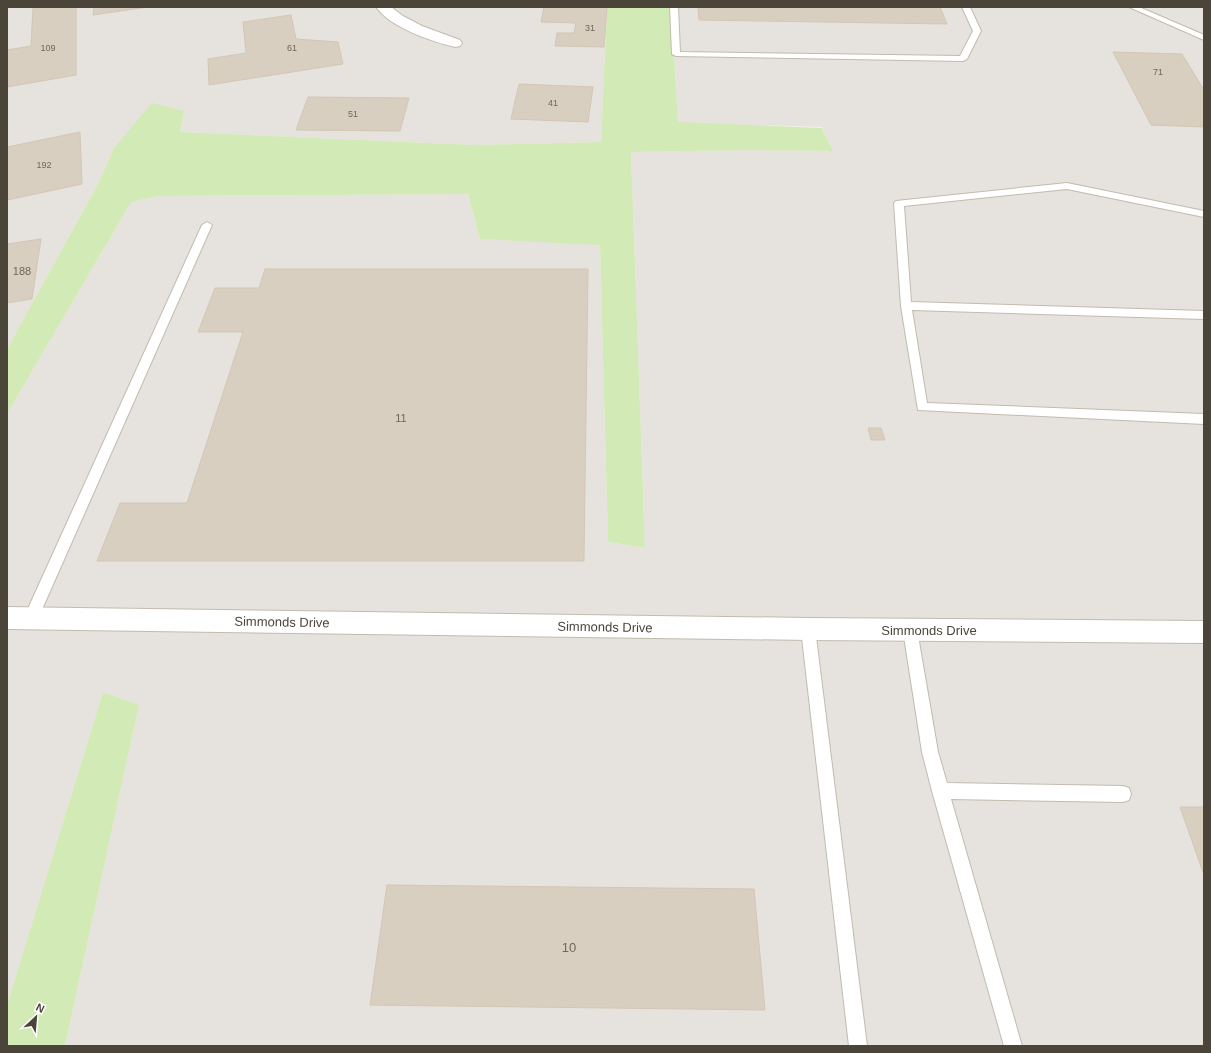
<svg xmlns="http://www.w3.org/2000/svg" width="1211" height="1053" viewBox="0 0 1211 1053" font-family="Helvetica,sans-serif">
  <rect width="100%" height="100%" fill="#f6f3ec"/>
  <g fill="#e6e2dd">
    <polygon points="7,7 607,7 601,142 474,145 180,132 184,111 114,148 98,184 7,349"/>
    <polygon points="671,7 1204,7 1204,1046 65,1046 139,705 103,692 7,1005 7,414 131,202 159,196 468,194 480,239 600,244 608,542 645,548 631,152 749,150 833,151 822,127 678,123"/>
  </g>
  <g fill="#d2eab5">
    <polygon points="607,7 671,7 678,122 822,128 833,151 749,150 631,152 645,548 608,542 600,245 480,239 468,194 159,196 131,202 7,414 7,349 98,184 114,148 152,103 184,111 180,132 474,145 601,142"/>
    <polygon points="103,692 139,705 65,1046 7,1046 7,1005"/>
  </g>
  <g fill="#d8cfc1" stroke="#d3c7b4">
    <polygon points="33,7 76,7 76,75 7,87 7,50 31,46"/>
    <polygon points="94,7 148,7 93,15"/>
    <polygon points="544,7 607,7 604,47 555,46 557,33 574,33 576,23 541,22"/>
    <polygon points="698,7 940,7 947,24 699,20"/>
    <polygon points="291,15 296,39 338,42 343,64 209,85 208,59 246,53 243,22"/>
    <polygon points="1113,52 1182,54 1204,90 1204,127 1151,125"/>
    <polygon points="519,84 593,87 588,122 511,119"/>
    <polygon points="308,97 409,98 400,131 296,130"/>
    <polygon points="80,132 82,184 7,200 7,147"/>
    <polygon points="41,239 32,299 7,303 7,244"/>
    <polygon points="265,269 588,269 584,561 97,561 120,503 187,503 243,332 198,332 215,288 259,288"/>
    <polygon points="868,428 881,428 885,440 871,440"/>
    <polygon points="1180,807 1204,807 1204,875"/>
    <polygon points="387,885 754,889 765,1010 370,1005"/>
  </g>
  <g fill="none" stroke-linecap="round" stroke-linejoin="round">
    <defs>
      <g id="service">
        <polygon points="670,7 678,7 680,52 960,56 973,31 962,7 970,7 981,31 967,59 963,61 676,56 672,54"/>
        <polygon points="1129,7 1139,7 1204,35 1204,40"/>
        <polygon points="1067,183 1204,211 1204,217 1067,189 904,206 911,302 1204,311 1204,319 912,310 927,403 1204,414 1204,424 918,410 901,306 894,203 896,201"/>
        <polygon points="207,222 212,225 36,623 31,624 26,623 24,618 26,613 202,225"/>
        <polygon points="808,622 813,624 815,629 867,1046 849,1046 801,629 803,624"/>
        <polygon points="910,623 915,625 917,630 938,752 947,783 1123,786 1129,788 1131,794 1129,800 1123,802 951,799 1022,1046 1004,1046 932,791 922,752 903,630 905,625"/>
      </g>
      <g id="minor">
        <path d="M376,7h15l12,9 19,10 38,14 2,3 -2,3 -5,1c-24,-6 -64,-19 -79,-40z"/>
        <polygon points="7,607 808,618 1204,621 1204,643 808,640 7,629"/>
      </g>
    </defs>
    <use href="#service" stroke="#c2bbae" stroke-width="2"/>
    <use href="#minor" stroke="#c2bbae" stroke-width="2"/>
    <use href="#service" fill="#fff" fill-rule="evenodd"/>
    <use href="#minor" fill="#fff" fill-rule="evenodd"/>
  </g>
  <g text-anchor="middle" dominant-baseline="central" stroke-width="3.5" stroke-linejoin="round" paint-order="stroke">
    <g font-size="9" fill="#6e675b">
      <text x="590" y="28">31</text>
      <text x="48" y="48">109</text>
      <text x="292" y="48">61</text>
      <text x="1158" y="72">71</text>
      <text x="553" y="103">41</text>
      <text x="353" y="114">51</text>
      <text x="44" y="165">192</text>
    </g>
    <g font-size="11" fill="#6e675b">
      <text x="22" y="271">188</text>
      <text x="401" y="418">11</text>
    </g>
    <g font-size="13" fill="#4b4439" stroke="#fff">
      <text transform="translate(282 622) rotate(1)">Simmonds Drive</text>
      <text transform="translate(605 627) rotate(1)">Simmonds Drive</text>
      <text x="929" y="630">Simmonds Drive</text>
    </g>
    <g font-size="13" fill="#6e675b">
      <text x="569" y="947">10</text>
    </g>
  </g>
  <rect width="1211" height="1053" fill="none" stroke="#4b4439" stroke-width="16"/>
  <g transform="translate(36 1017) rotate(26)" stroke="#ffffff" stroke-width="3" paint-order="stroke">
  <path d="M0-3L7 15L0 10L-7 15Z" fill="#4b4439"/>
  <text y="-6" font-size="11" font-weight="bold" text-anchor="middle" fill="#4b4439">N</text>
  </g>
</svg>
